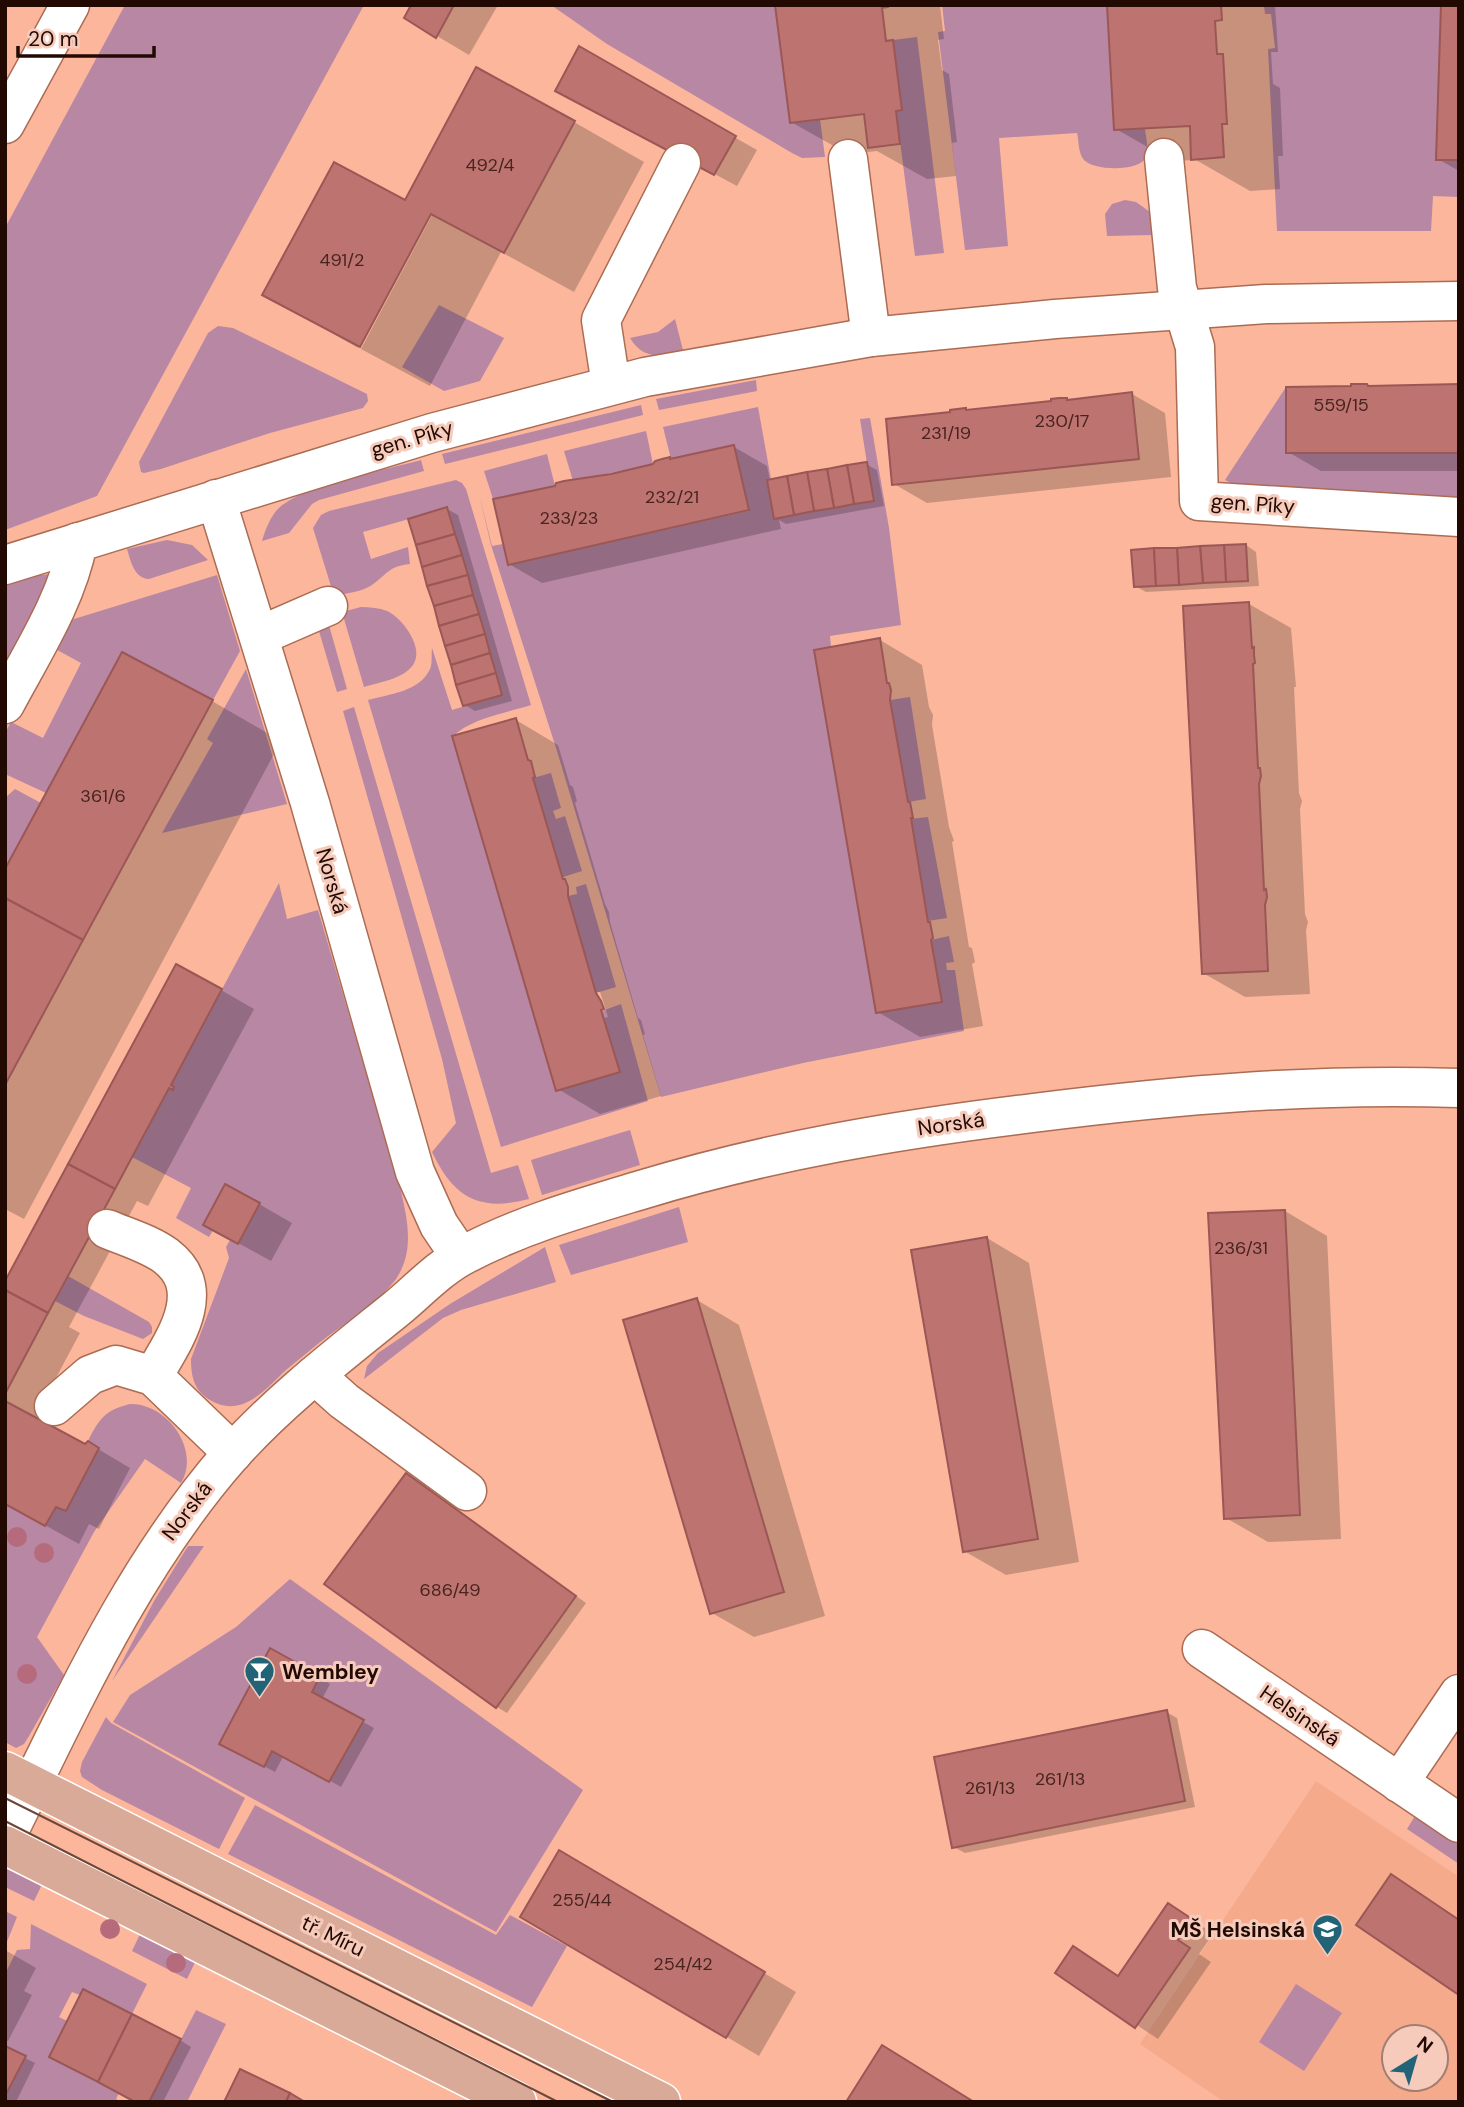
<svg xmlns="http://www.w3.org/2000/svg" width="1464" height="2107" viewBox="0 0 1464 2107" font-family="'DM Sans',sans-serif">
  <rect width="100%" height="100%" fill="#fbb69c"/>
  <path fill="#f6aa8c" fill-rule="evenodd" d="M1316,1781l143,96v225h-235l-84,-58zM1394,2037h42v42h-42z"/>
  <g fill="#b887a4">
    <polygon points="125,5 364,5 97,496 5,530 5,228"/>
    <polygon points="551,5 775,5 790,122 820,119 825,157 802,158 792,153 607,44"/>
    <path d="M942,5h165l8,125 30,-1c1,8 4,20 1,28 -6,15 -52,14 -62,3 -6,-7 -5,-19 -7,-27l-78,5 9,108 -43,4 -27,-218 7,-1z"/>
    <polygon points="1264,5 1441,5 1436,159 1459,160 1459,197 1433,196 1431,231 1277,231 1268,49 1275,48 1271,14 1265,14"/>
    <polygon points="917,37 944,253 915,256 896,111 901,110 893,40"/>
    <polygon points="1125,200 1136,202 1150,212 1153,235 1107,236 1105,214 1112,204"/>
    <polygon points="439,305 504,338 480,381 444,391 402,367"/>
    <path d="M675,319l9,35c-23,2 -41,6 -54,-16l28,-6z"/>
    <polygon points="218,326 233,328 367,394 368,401 363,408 270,433 161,469 144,473 141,472 139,462 208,333"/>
    <polygon points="756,380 757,391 659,410 656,399"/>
    <polygon points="1286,387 1287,453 1459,453 1459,500 1243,489 1225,480"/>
    <polygon points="641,405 643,415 445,464 442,454"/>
    <polygon points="758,407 771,479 767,480 774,518 873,501 860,419 870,418 889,528 901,625 830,636 831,647 814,650 876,1013 942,1002 931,940 949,936 954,962 946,963 947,970 955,970 964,1031 803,1063 661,1097 557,751 491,545 479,494 492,546 503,544 508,565 749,511 734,445 671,459 663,427"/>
    <polygon points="646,431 653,464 573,481 564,451"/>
    <polygon points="547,454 555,486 493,499 484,471"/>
    <path d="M421,460l3,11 -105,29 -7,4 -23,29 -27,8c3,-10 7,-21 14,-30 23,-26 110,-41 145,-51z"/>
    <path d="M456,480l6,3 4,6 65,216c-25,8 -60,13 -79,32l104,353 64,-18 -18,-61 19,-7 27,97 -147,46 -133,-447c21,-6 50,-8 61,-29 4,-6 2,-16 3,-23l20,62 50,-15 -54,-187 -85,24 8,27 37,-12 2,17c-23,3 -21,9 -38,21 -10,7 -25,8 -38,11l-21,-68 8,-13 8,-4z"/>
    <path d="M167,540l25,5 16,15 -59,19c-15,-1 -18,-17 -22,-30z"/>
    <polygon points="55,574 5,666 5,586 39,575"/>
    <polygon points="217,575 240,651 213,700 122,652 46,793 5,774 5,733 11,722 43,738 81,663 50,646 61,623"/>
    <path d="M361,607c9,0 18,1 26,4 16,7 38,38 26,54 -10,14 -33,17 -49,22l-22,-75z"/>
    <polygon points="327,618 347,689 337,692 316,621"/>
    <polygon points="246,669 287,804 162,833 213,743 207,739"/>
    <polygon points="910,697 926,799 908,802 890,700"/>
    <path d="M354,707l137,466 27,-8 11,34c-50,13 -75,-1 -97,-47l24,-29 -14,-64 -99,-348z"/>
    <polygon points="551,773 561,808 553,811 556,819 565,816 582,871 563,877 533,778"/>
    <polygon points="15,789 41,803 5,869 5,798"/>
    <polygon points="928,817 947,918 928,921 911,819"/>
    <path d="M279,883l8,36 31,-9 83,281c6,27 13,57 -2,83 -12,23 -58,52 -80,69 -11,9 -22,18 -33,27 -21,20 -45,49 -76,30 -16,-9 -19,-24 -19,-41l38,-101 -3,-11 4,-7 8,3 22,-40 -35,-19 -22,41 10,5 -4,7 -33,-19 15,-30 -59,-31z"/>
    <polygon points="586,884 616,987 596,993 568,896 577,894 576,887"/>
    <polygon points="630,1130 640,1165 542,1195 531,1160"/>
    <polygon points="679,1207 688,1242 571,1275 559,1245"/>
    <polygon points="545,1247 556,1282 461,1310 443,1318 364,1379 367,1366 378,1353 450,1304"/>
    <polygon points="68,1276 149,1322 152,1327 152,1333 143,1339 84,1316 55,1301"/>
    <path d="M130,1404c37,-1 71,46 51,79l-36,-24 -51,73 -57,105 27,38 -35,61 -5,8 -8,4 -11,-6v-238l40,22 11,-19 10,4 32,-63 -10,-7c11,-22 17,-31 42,-37z"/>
    <polygon points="188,1546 204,1546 112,1681 154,1601"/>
    <polygon points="290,1579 583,1790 496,1932 113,1722 130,1695 236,1627"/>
    <polygon points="106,1717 111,1723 245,1798 219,1849 102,1790 82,1777 80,1771 82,1762"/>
    <polygon points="255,1805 496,1935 510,1915 567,1946 532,2007 228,1854"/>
    <polygon points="1415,1816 1459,1845 1459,1864 1407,1829"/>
    <polygon points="5,1859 45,1878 34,1901 5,1887"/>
    <polygon points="5,1911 17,1917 6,1944 5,1944"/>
    <polygon points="31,1924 147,1984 132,2014 84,1989 80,1995 72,1992 59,2017 67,2021 49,2057 119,2093 116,2099 121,2102 5,2102 5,1974 17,1950 30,1949"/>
    <polygon points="143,1928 198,1956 187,1979 132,1951"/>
    <polygon points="1296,1984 1342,2013 1304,2071 1259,2042"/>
    <polygon points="196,2010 226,2024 187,2102 149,2102"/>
  </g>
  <g fill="#0003" fill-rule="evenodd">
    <polygon points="413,5 498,5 469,55 437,36"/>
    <polygon points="776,5 940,5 944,39 938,40 942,70 949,74 957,142 952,143 956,176 927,179 877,151 848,154 791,122"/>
    <polygon points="1109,5 1275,5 1278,52 1271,52 1273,84 1280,88 1283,156 1278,156 1280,189 1250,191 1196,160 1172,161 1116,129"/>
    <polygon points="1459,5 1459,171 1438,159"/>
    <polygon points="579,49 757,150 737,186 621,124 619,126 557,90"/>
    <polygon points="574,122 644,162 574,292 501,252 430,386 361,349 432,215 428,215 358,348 264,294 405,203"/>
    <polygon points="1459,386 1459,471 1321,471 1288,452"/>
    <polygon points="1132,394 1165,413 1171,477 927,503 894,484 952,413 966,410 969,411"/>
    <polygon points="734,447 767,466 770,481 866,464 877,470 884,506 786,524 779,520 781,529 542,583 509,564 575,483"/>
    <polygon points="447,509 458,515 512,701 475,711 465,705"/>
    <polygon points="1246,545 1256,552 1259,586 1146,592 1135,586"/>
    <polygon points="1249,604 1291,628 1296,687 1294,687 1299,793 1302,801 1300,809 1305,914 1308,922 1306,930 1310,994 1245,997 1203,973"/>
    <polygon points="880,640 922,665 929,707 933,715 932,725 949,827 954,841 952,842 969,947 972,948 975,962 972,964 983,1026 920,1037 878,1012"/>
    <polygon points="212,701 281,741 24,1219 5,1209 5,872"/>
    <path d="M516,720l42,25 12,40 3,2 4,14 -2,2 30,101 4,8 1,10 28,96 3,2 4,14 -2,1 18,61 -61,18 -42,-25zM597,992h3l8,25 -4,1z"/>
    <polygon points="221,990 254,1009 148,1206 137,1201 69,1327 80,1333 34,1419 86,1447 88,1443 130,1468 99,1529 89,1524 79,1544 5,1503 5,1292"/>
    <polygon points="259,1204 292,1223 271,1261 238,1243"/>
    <polygon points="1285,1211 1327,1236 1341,1539 1268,1542 1226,1518"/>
    <polygon points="987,1238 1029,1263 1079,1562 1006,1575 964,1551"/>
    <polygon points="697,1300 739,1325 825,1616 754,1637 712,1613"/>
    <polygon points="417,1482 586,1603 507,1713 497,1707"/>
    <polygon points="271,1650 330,1684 322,1699 374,1728 341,1787 284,1755 275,1772 232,1749"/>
    <polygon points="1166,1712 1177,1718 1195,1807 965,1853 954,1847"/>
    <polygon points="592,1871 796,1992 759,2056 523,1916"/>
    <polygon points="1392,1876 1459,1919 1459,1993"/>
    <polygon points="1191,1918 1213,1934 1199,1954 1211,1962 1158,2039 1057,1972 1074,1948 1120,1977"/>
    <polygon points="5,1950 36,1968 24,1991 32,1995 8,2041 5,2040"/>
    <polygon points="180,2040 191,2047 163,2102 137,2102"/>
    <polygon points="5,2048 35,2063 16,2102 5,2102"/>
  </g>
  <g fill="#bd7471" stroke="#9a5755" stroke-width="2">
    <polygon points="411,5 454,5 436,38 404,18"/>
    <polygon points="775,5 888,5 888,7 882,8 886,41 893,40 902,110 896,111 900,144 868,148 864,114 790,123"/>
    <polygon points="1107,5 1221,5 1222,20 1215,21 1217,54 1223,54 1227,124 1222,124 1224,157 1191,160 1190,126 1114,130"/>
    <polygon points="1441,5 1459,5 1459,160 1436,160"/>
    <polygon points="579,46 736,136 714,175 555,91"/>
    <polygon points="476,67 575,121 504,253 431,214 360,347 262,295 334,162 405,200"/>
    <polygon points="1351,384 1367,384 1368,386 1459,384 1459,453 1286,453 1286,387 1351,386"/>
    <polygon points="1132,392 1139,459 892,485 886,419 950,412 950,410 966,408 966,410 1051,401 1051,399 1059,398 1067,398 1067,400"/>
    <polygon points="734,445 749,510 508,565 493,499 555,486 556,483 564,481 611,474 653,464 655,461 662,459 670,457 670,459"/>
    <polygon points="867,462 874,501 854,504 847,465"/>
    <polygon points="847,465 854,504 834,508 827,469"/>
    <polygon points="827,469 834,508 814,511 807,472"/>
    <polygon points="807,472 814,511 794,515 787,476"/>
    <polygon points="787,476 794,515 774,519 767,480"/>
    <polygon points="447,507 455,534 416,545 408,519"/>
    <polygon points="455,534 462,555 422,567 416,545"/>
    <polygon points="1246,544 1248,581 1226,582 1224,545"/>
    <polygon points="1224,545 1226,582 1203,583 1200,546"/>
    <polygon points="1200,546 1203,583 1179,585 1177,548"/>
    <polygon points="1154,548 1156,586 1134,587 1131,550"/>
    <polygon points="1154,548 1177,548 1179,585 1156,586"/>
    <polygon points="462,555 468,575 427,586 422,567"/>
    <polygon points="468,575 473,595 434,606 427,586"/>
    <polygon points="473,595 479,614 439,626 434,606"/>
    <polygon points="1249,602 1252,648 1254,647 1254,655 1255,663 1253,664 1258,768 1260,768 1261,776 1259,784 1264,890 1266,889 1267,897 1265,905 1268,971 1202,974 1183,606"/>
    <polygon points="479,614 485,634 445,646 439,626"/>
    <polygon points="485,634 490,653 451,665 445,646"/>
    <polygon points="880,638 887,683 889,683 891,690 890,700 908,802 910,802 913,818 911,818 928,922 930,922 933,938 931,940 942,1002 876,1013 814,650"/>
    <polygon points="122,652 213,700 83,940 5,898 5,869"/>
    <polygon points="490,653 496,673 456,685 451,665"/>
    <polygon points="496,673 502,695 463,706 456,685"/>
    <polygon points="516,718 528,760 531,761 535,777 533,778 563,879 565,879 568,887 568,896 596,993 601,1001 604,1009 601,1010 620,1072 556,1091 452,736"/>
    <polygon points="5,898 83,940 5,1085"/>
    <polygon points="176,964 222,989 171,1085 174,1087 173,1090 169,1088 115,1189 68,1164"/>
    <polygon points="68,1164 115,1189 48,1313 5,1290 5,1281"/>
    <polygon points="225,1184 260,1203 238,1244 203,1225"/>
    <polygon points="1285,1210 1300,1515 1224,1519 1208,1213"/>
    <polygon points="987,1237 1038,1539 963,1552 911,1250"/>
    <polygon points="5,1290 48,1313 5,1394"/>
    <polygon points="697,1298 784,1592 710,1614 623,1320"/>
    <polygon points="5,1401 85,1444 88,1441 99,1448 66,1511 56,1507 45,1526 5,1504"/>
    <polygon points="406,1473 576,1596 496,1708 324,1584"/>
    <polygon points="270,1648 320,1676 312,1692 364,1720 329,1782 272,1751 264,1767 219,1744"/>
    <polygon points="1167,1710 1185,1801 952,1848 934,1757"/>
    <polygon points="559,1850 765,1972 726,2038 520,1917"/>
    <polygon points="1391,1874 1459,1920 1459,1995 1356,1925"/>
    <polygon points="1168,1903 1192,1919 1178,1940 1190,1948 1135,2028 1055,1973 1073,1946 1118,1976"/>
    <polygon points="83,1989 132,2014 98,2082 49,2057"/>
    <polygon points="132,2014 181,2039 149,2102 135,2102 98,2082"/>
    <polygon points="882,2045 974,2102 846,2102"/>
    <polygon points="5,2046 26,2056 5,2096"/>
    <polygon points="240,2069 290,2093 286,2102 224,2102"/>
    <polygon points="290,2093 305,2102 286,2102"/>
  </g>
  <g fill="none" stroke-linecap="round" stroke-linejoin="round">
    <defs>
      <g id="minor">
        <polyline points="5,124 70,5"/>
        <polyline points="1164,158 1177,288 1195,347 1199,501 1459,517"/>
        <polyline points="848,159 871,337"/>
        <polyline points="611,385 601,320 681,163"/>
        <polyline points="216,499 310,803 415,1172 439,1225 460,1256"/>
        <polyline points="5,565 432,433 645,377 871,337 1055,319 1266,304 1459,301"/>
        <polyline points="259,636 328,606"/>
        <path d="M5,704c27,-51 62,-104 73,-162"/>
        <path d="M107,1229c19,8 43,15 59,27 44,34 8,84 -13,120"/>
        <polyline points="315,1375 344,1401 467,1491"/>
        <polyline points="54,1406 90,1375 116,1365 153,1376 233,1453"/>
        <polyline points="1202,1649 1459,1823"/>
        <polyline points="1399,1783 1459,1694"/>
        <path d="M5,1839c66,-133 127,-271 225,-383 49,-55 109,-101 166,-147 22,-18 44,-42 70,-55 55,-29 115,-46 175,-64 128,-39 259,-61 392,-77 143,-18 281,-30 426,-25"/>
      </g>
      <g id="major">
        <polyline points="5,1771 661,2102"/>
        <polyline points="5,1845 517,2102"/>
      </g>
    </defs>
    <use href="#minor" stroke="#ab6c53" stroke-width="41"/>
    <use href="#major" stroke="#fff" stroke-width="41"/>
    <use href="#minor" stroke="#fff" stroke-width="38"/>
    <use href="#major" stroke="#daaa98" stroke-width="38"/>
    <g stroke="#6d4638" stroke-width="2">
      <polyline points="5,1798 613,2102"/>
      <polyline points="5,1821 558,2102"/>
    </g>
  </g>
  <g fill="#b56b7c">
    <circle cx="17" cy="1537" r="10"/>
    <circle cx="44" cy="1553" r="10"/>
    <circle cx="27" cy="1674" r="10"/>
    <circle cx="110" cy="1929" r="10"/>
    <circle cx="176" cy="1963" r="10"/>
  </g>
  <defs>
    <symbol id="bar-pin" viewBox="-11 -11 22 30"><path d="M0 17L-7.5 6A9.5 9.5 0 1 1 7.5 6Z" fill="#226377" stroke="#f6cbbb"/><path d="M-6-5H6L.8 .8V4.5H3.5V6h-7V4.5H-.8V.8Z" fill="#fff"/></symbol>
    <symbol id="school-pin" viewBox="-11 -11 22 30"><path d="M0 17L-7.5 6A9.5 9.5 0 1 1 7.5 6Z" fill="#226377" stroke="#f6cbbb"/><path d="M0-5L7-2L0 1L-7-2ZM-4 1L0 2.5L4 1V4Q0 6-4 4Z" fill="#fff"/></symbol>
  </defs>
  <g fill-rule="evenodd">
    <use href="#bar-pin" x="242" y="1654" width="35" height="47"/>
    <use href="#school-pin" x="1310" y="1912" width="35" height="47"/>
  </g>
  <g text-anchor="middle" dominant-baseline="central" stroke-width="6" stroke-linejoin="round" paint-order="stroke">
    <g font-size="18" fill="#49241e">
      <text x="490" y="165">492/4</text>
      <text x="342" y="260">491/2</text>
      <text x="1341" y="405">559/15</text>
      <text x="1062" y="421">230/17</text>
      <text x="946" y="433">231/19</text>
      <text x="672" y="497">232/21</text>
      <text x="569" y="518">233/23</text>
      <text x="103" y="796">361/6</text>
      <text x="1241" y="1248">236/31</text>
      <text x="450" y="1590">686/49</text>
      <text x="1060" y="1779">261/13</text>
      <text x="990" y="1788">261/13</text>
      <text x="582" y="1900">255/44</text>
      <text x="683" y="1964">254/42</text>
    </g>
    <g font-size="21" fill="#220a03" stroke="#f6cbbb">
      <text transform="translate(412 439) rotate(-16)">gen. Píky</text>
      <text transform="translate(1253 504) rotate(4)">gen. Píky</text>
      <text transform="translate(332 881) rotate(74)">Norská</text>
      <text transform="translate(951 1124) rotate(-8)">Norská</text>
      <text transform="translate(187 1511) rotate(-53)">Norská</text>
      <text transform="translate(1300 1716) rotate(34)">Helsinská</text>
      <text transform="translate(333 1936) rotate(26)">tř. Míru</text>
    </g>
    <g font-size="21" font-weight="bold" fill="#220a03" stroke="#f6cbbb" text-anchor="start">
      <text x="282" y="1672">Wembley</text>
      <text x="1305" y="1930" text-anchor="end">MŠ Helsinská</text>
    </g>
  </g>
  <rect width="1464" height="2107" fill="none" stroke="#220a03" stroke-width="14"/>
  <g transform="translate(1415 2058) rotate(37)"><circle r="33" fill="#f6cbbb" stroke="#a17e71" stroke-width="2"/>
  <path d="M0-5L12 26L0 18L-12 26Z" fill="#226377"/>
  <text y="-10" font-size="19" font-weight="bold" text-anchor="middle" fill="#220a03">N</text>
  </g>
  <path d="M18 46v10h136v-10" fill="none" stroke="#220a03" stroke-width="3.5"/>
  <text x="28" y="46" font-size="21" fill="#220a03" stroke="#f6cbbb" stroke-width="5" paint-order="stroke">20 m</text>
</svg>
